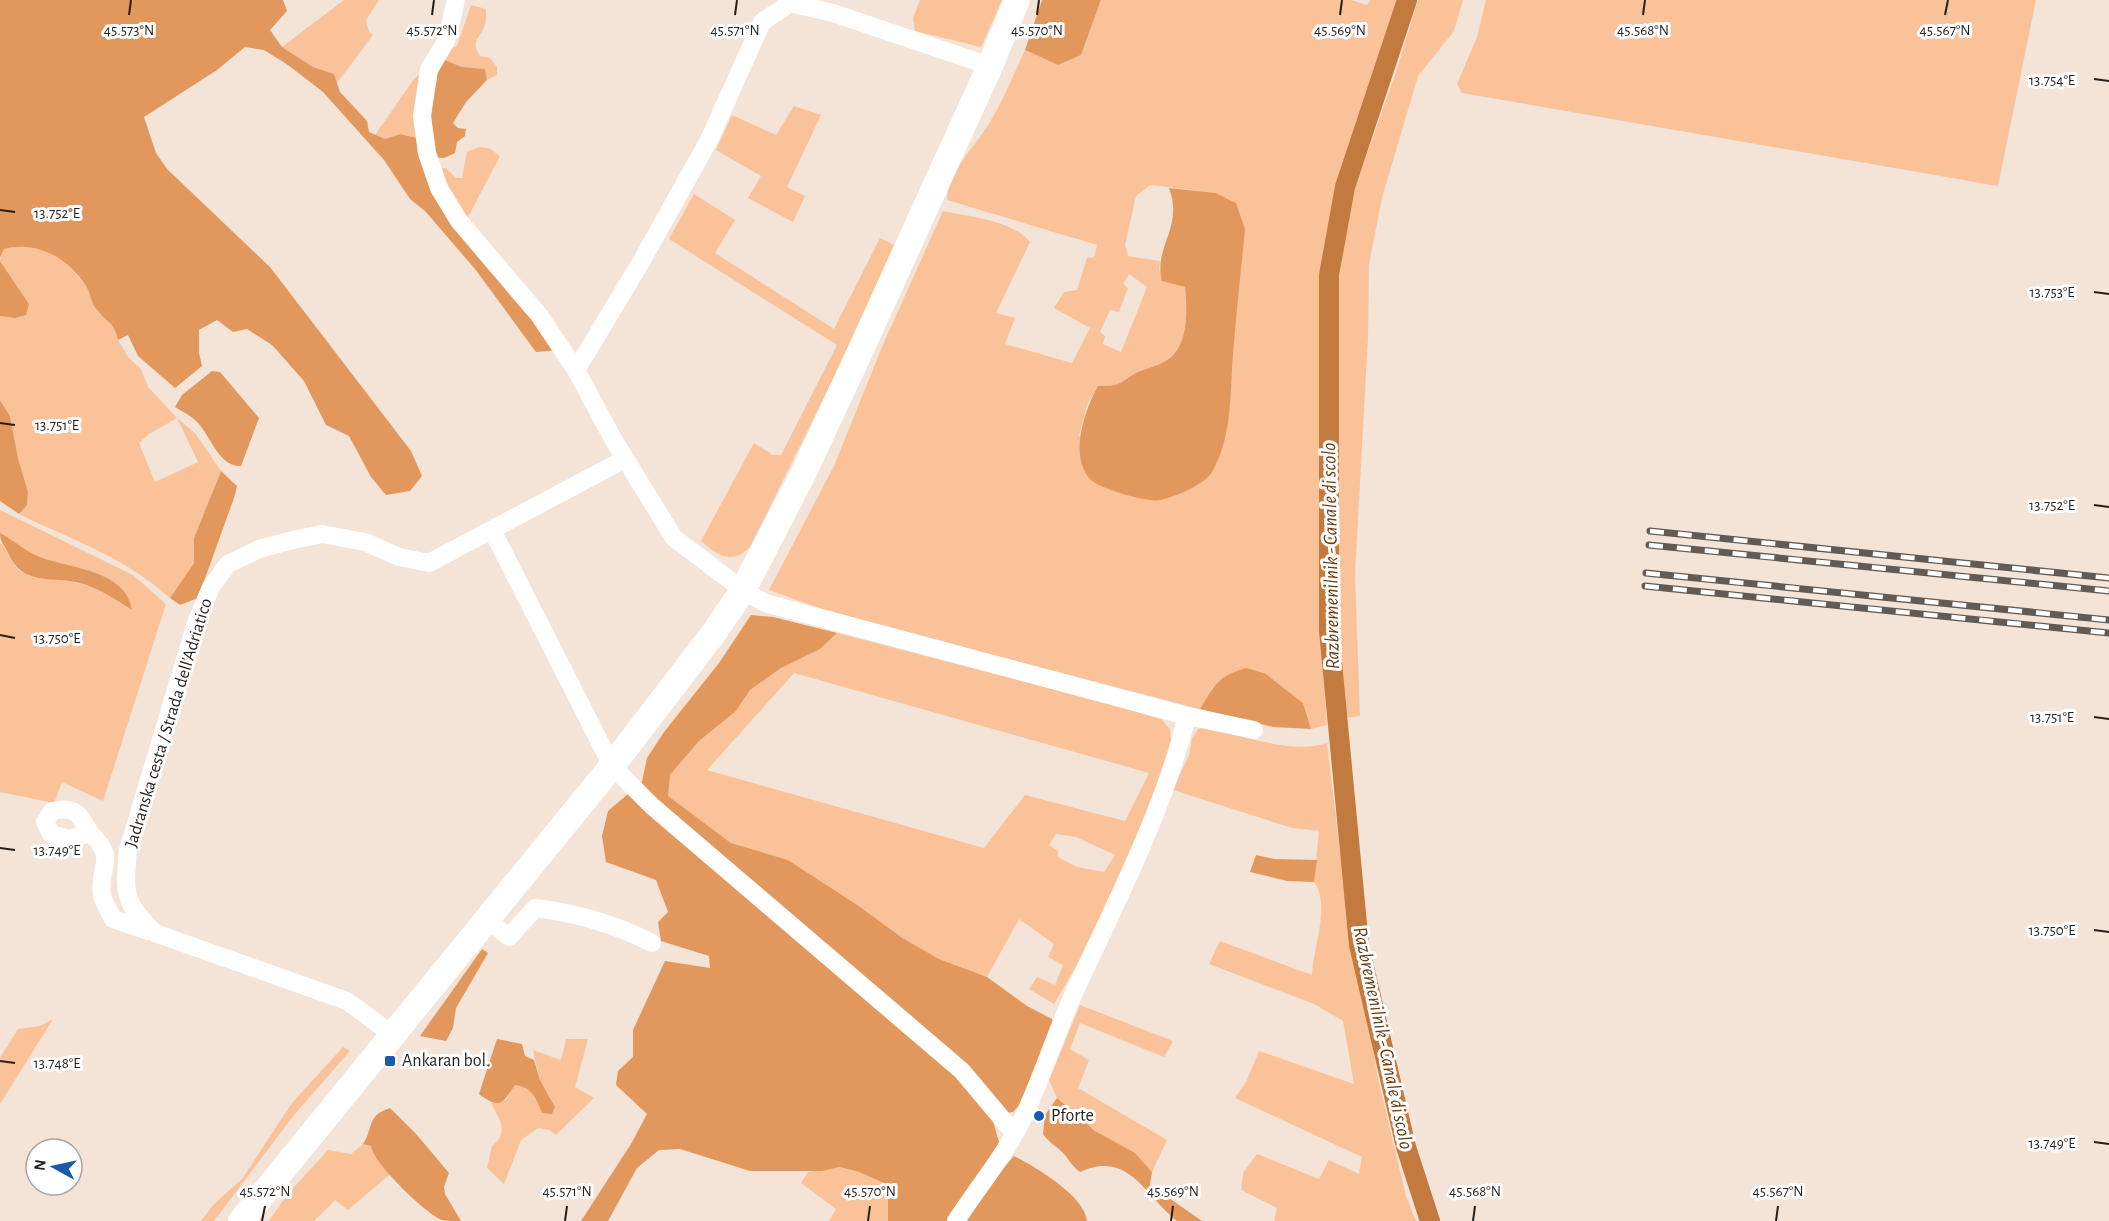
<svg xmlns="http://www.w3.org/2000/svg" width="2109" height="1221" viewBox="0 0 2109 1221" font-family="'Alegreya Sans',sans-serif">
  <rect width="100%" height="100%" fill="#f4e3d7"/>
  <g fill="#fac299" fill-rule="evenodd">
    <polygon points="344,0 379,0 366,20 369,32 373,35 337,83 334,74 313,67 282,47"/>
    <polygon points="920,0 1002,0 981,47 915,31 913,18"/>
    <path d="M1101,0h250l16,5 3,-5h31l-64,186 -11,59 -6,295 2,121 5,64 -16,4 -8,-26 -37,-29 -53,12 -13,23 -361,-94 -70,-25 65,-124 48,-119 61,-136c27,6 69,9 87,31l-34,71 19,5 -10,26 67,19 18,-35 -36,-20 10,-16 13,-2 10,-32 7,-1 3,-12 -150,-45c1,-29 29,-54 43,-78 14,-23 24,-48 35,-72l33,15 23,-10zM1150,185l66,8 20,10c-2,81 2,165 -13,244l-144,-11 8,-31 11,-19c24,0 20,-3 38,-13 10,-5 26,-8 34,-15 19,-16 17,-49 15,-71l-26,-17 1,-9 -32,-5 -3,-11 11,-49zM1129,274l18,13 -26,65 -18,-8 2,-8 -5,-4 10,-22 9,2 9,-24 -5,-4z"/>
    <polygon points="1418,0 1463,0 1454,31 1418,76 1382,198 1369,264 1368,338 1355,574 1360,716 1345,718 1337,628 1339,279 1349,205 1397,69"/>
    <polygon points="1486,0 2036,0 1998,186 1462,93 1457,84 1477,37"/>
    <path d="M471,5l15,4c0,5 1,12 -1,16 -5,14 -15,15 -5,31l10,2 7,9v8l-10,5 -2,-11 -23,-2 -22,-9 4,-6 13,-6z"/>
    <polygon points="424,71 417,138 400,134 385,139 375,135 414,79"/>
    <polygon points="794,106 821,115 787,187 805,196 793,222 748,198 761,176 716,150 732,115 776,135"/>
    <polygon points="479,147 489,148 500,156 468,217 455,207 436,169 446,168 456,178 462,178 467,152"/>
    <path d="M694,194l41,26 -20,33 119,76 46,-91 14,7 -38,88 -106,214c-18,18 -32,9 -49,-6l53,-98 19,12h8l56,-110 -168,-106z"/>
    <path d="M17,246l30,4 21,15 19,22 11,25 17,15 3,13 10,17 13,12 7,18 29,31 18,15 26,38 -27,67v25l-24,35c-47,-42 -96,-57 -151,-84l8,-9 1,-13 -10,-34 -8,-42 -10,-16v-84l15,2 14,-14 -29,-43 4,-12zM177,418l21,44 -43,20 -16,-39 10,-9z"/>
    <path d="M0,510l133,65 33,29 -63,197 -41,-19 -8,21 -54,-11v-249c10,8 10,22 22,29 15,10 34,6 50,10 23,4 40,15 59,28 -3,-40 -61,-41 -91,-53 -14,-5 -26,-17 -40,-24z"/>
    <path d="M837,633l269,70 55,16 9,10 2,21 -28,70 -49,114 -41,70 -25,-15 8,-12 18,8 8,-20 -15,-8 6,-13 -35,-25 -32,58 -48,-18 -38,-22 -42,-31 -71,-46 -57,-17 -64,-47 3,-21 29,-34 37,-30 14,-21 31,-22 38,-19zM794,673l355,100 -24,48 -100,-26 -41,53 -277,-78zM1056,834l20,3 39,18 -11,17 -27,-5 -19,-10v-6l-9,-6z"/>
    <path d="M1206,727c33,8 88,28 121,16l21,177 12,51 18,108 28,117 10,25h-142l3,-13 -36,-18 2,-17 14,-19 62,25 10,-19 30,14 3,-17 -127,-59 12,-18 12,-29 95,33 -11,-63 -29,-17 -105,-40 11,-23 92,34c1,-27 19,-71 2,-93l5,-51 -27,-3 -119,-38 16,-35 3,-17 6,-9z"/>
    <polygon points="1080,1005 1173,1041 1164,1057 1080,1023 1070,1049 1089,1060 1078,1088 1167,1140 1152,1172 1135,1153 1111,1142 1076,1117 1057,1098 1049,1080"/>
    <polygon points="53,1019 0,1104 0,1058 18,1029 40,1026"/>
    <path d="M566,1039h22l-13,48 19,11 -38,37 -6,-5 -12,-2 -17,12 -17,44 -17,-16 5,-22c18,-14 7,-27 -1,-43l15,-3 9,-15c17,2 27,17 37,29l3,-7 -15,-27 -7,-30 28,10z"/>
    <polygon points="343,1047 350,1051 294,1115 214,1221 201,1221 214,1204 242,1179 292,1103"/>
    <polygon points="363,1144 371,1146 372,1152 390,1174 348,1210 335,1200 314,1221 269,1221 286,1196 328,1150 351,1154"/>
    <polygon points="838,1167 859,1172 888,1185 888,1221 829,1221 836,1209 801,1183 808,1172"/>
  </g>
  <g fill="#e2985d">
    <path d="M0,0h283l4,11 -17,19 12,17 31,20 21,7 6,18 27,29 2,11 16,7 15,-5 17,4 4,17 139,195 -24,2 -61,-83 -50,-58 -15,-12 -26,-39 -61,-68 -35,-27 -24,-15 -19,-3 -28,23 -73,47 12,36 11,16 103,98 141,184 11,25 -12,15 -24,4 -15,-18 -22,-41 -23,-11 -22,-44 -32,-36 -25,-16 -14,3 -16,-12 -18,10v23l3,13 -27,22 -37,-32 -10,-21 -10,5c-4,-19 -10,-16 -20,-29 -7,-7 -7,-17 -12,-25 -18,-28 -49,-46 -82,-37l-4,9z"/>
    <polygon points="1042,0 1101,0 1081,55 1058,65 1025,50"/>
    <polygon points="440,58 462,67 485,69 487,80 466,102 453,123 458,128 466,129 465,136 457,142 455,153 444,158 431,157 427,99"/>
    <path d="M1169,188l47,5 20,10 9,26c-4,42 -9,85 -12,127 -3,39 -1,82 -21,116 -8,13 -37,25 -52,28 -12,3 -59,-11 -69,-20 -23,-23 -6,-71 7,-94 24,0 20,-3 38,-13 10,-5 26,-8 34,-15 19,-16 17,-49 15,-71l-23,-6c-9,-34 22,-53 7,-93z"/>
    <polygon points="0,261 29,304 26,315 15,318 0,316"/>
    <path d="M212,371l8,1 39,46 -18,48c-22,1 -30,-29 -43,-43 -6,-7 -15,-11 -23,-16l7,-12z"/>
    <polygon points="0,400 10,416 18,458 28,492 27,505 19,514 0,501"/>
    <polygon points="221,471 237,486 235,495 198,598 180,605 170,598 194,563 194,538"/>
    <path d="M0,533c14,7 26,19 40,24 32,12 86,13 92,53 -16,-10 -30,-20 -49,-26 -30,-9 -60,4 -75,-31 -4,-9 -8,-10 -8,-20z"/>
    <path d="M751,615l22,2 64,16 -17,16 -39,19 -31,22 -14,21 -37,30 -29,34 -2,21 63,47 57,17 71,46 42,31 38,22 48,18 40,29 25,13 2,9 -30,72 -11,12 -9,1 -11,8 6,21 -3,14 -24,49 42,-49c20,10 71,40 73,65h-199v-36l-29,-13 -20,-5 -17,4h-72l-70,-22 -21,1 -22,18 -29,53h-27l50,-77 16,-30 -31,-29 2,-14 15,-14v-27l32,-69 45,7 -1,-12 -48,-15 -3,-19 10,-10 -12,-32 -50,-18 -4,-26 6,-25 34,-29 5,-24 17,-26 55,-69z"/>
    <path d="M1247,668l19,6 37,29 8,26 -38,-2 -73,-18c14,-24 19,-34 47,-41z"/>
    <polygon points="1256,855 1274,859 1317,860 1314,882 1287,881 1250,872"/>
    <polygon points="482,949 488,953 456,1008 453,1028 446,1041 420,1036"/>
    <path d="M497,1039l25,5 3,12 9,4 6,20 15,27 -3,7 -10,-1c-5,-14 -10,-26 -27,-28 -13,20 -16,24 -36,9z"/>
    <path d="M1057,1098l38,33 40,22 17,19 -2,13 52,36h-25c-33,-26 -48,-71 -97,-49 -8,-6 -10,-11 -16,-18 -6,-7 -14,-10 -21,-20l2,-19z"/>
    <path d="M390,1108l27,27 32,38 -5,14 1,7 16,27c-5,0 -14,0 -19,-1 -16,-6 -70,-58 -71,-74l-8,-2c11,-17 3,-28 27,-36z"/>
  </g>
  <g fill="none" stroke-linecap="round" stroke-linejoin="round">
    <polyline stroke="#c27a3f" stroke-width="20" points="1407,0 1345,187 1329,275 1329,631 1359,945 1406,1147 1430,1221"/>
    <g stroke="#fff" stroke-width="18">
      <polyline points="456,0 446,41 429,70 422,116 427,153 439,188 459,221 539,315 576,370 613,439 674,538 743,590 765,603 1187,716 1254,730"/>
      <polyline points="576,370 641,262 709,140 762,22 790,3 833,13 990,66"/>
      <polyline points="492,530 612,766 652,806 962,1071 1014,1133"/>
      <path d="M90,833c-11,-19 -14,-27 -38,-22l-7,11 6,12 18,5 21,-6c29,27 7,34 12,63 2,7 8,16 11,23l35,12"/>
      <path d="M487,920l22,17 26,-29c41,5 80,16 117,35"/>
      <path d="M393,1035l-46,-34 -192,-68c-32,-31 -31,-40 -27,-83l68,-227 15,-36 17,-23 31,-15 34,-9 29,-6 43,8 34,15 30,6 196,-104"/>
      <path d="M956,1221c22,-34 49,-66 67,-103 21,-45 35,-92 56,-136 39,-83 86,-176 108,-266"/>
    </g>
    <polyline stroke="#fff" stroke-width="26" points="241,1221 612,766 713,634 743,590 803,474 858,356 990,66 1017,0"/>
    <defs>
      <g id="rail">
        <polyline points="1650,531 2109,578"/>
        <polyline points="1649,545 2109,591"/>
        <polyline points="1646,573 2109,620"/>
        <polyline points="1645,586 2109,633"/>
      </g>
    </defs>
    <use href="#rail" stroke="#635a53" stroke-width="7"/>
    <use href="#rail" stroke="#fff" stroke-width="4.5" stroke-dasharray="14" stroke-linecap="butt"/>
  </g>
  <path fill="none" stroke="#251f1b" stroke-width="2" d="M129,15l2,-15M432,15l2,-15M735,15l2,-15M1037,15l2,-15M1340,15l2,-15M1643,15l2,-15M1945,15l3,-15M2094,79l15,2M0,210l15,2M2094,292l15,2M0,423l15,2M2094,505l15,2M0,635l15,3M2094,717l15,2M0,848l15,2M2094,930l15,2M0,1061l15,2M2094,1142l15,2M262,1221l3,-15M565,1221l2,-15M868,1221l2,-15M1171,1221l2,-15M1473,1221l2,-15M1776,1221l2,-15"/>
  <g fill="#195bab" stroke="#fff" stroke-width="2">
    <rect x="384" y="1055" width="12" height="12" rx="3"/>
    <circle cx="1039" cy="1116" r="6"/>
  </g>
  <g text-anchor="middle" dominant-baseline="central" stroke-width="6" stroke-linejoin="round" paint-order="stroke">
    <g font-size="18" fill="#251f1b" stroke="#fff">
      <text transform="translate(169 723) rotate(-73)">Jadranska cesta / Strada dell'Adriatico</text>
    </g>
    <g font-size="18" fill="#251f1b" stroke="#fff" text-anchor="start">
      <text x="402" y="1061">Ankaran bol.</text>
      <text x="1051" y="1116">Pforte</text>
    </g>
    <g font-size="20" font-style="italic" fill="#6b3b0e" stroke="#fff">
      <text transform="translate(1331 556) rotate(-91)">Razbremenilnik - Canale di scolo</text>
      <text transform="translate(1383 1038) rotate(78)">Razbremenilnik - Canale di scolo</text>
    </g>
  </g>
  <g font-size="15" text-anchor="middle" fill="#251f1b" stroke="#fff" stroke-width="6" stroke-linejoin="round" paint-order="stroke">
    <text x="129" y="35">45.573°N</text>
    <text x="432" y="35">45.572°N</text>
    <text x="735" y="35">45.571°N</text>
    <text x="1037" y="35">45.570°N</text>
    <text x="1340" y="35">45.569°N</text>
    <text x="1643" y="35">45.568°N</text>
    <text x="1945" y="35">45.567°N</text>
    <text x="2052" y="85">13.754°E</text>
    <text x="57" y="218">13.752°E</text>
    <text x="2052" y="297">13.753°E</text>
    <text x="57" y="430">13.751°E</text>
    <text x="2052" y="510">13.752°E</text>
    <text x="57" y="643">13.750°E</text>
    <text x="2052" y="722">13.751°E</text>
    <text x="57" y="855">13.749°E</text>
    <text x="2052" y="935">13.750°E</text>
    <text x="57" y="1068">13.748°E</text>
    <text x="2052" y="1148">13.749°E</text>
    <text x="265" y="1196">45.572°N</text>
    <text x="567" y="1196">45.571°N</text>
    <text x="870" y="1196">45.570°N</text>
    <text x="1173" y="1196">45.569°N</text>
    <text x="1475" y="1196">45.568°N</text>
    <text x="1778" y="1196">45.567°N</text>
  </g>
  <g transform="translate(54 1167) rotate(278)"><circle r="28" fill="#ffffff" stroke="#a8a5a4" stroke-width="1.5"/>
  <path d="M0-4.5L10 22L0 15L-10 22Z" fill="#195bab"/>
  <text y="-9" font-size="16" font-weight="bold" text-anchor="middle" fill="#251f1b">N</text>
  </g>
</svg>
